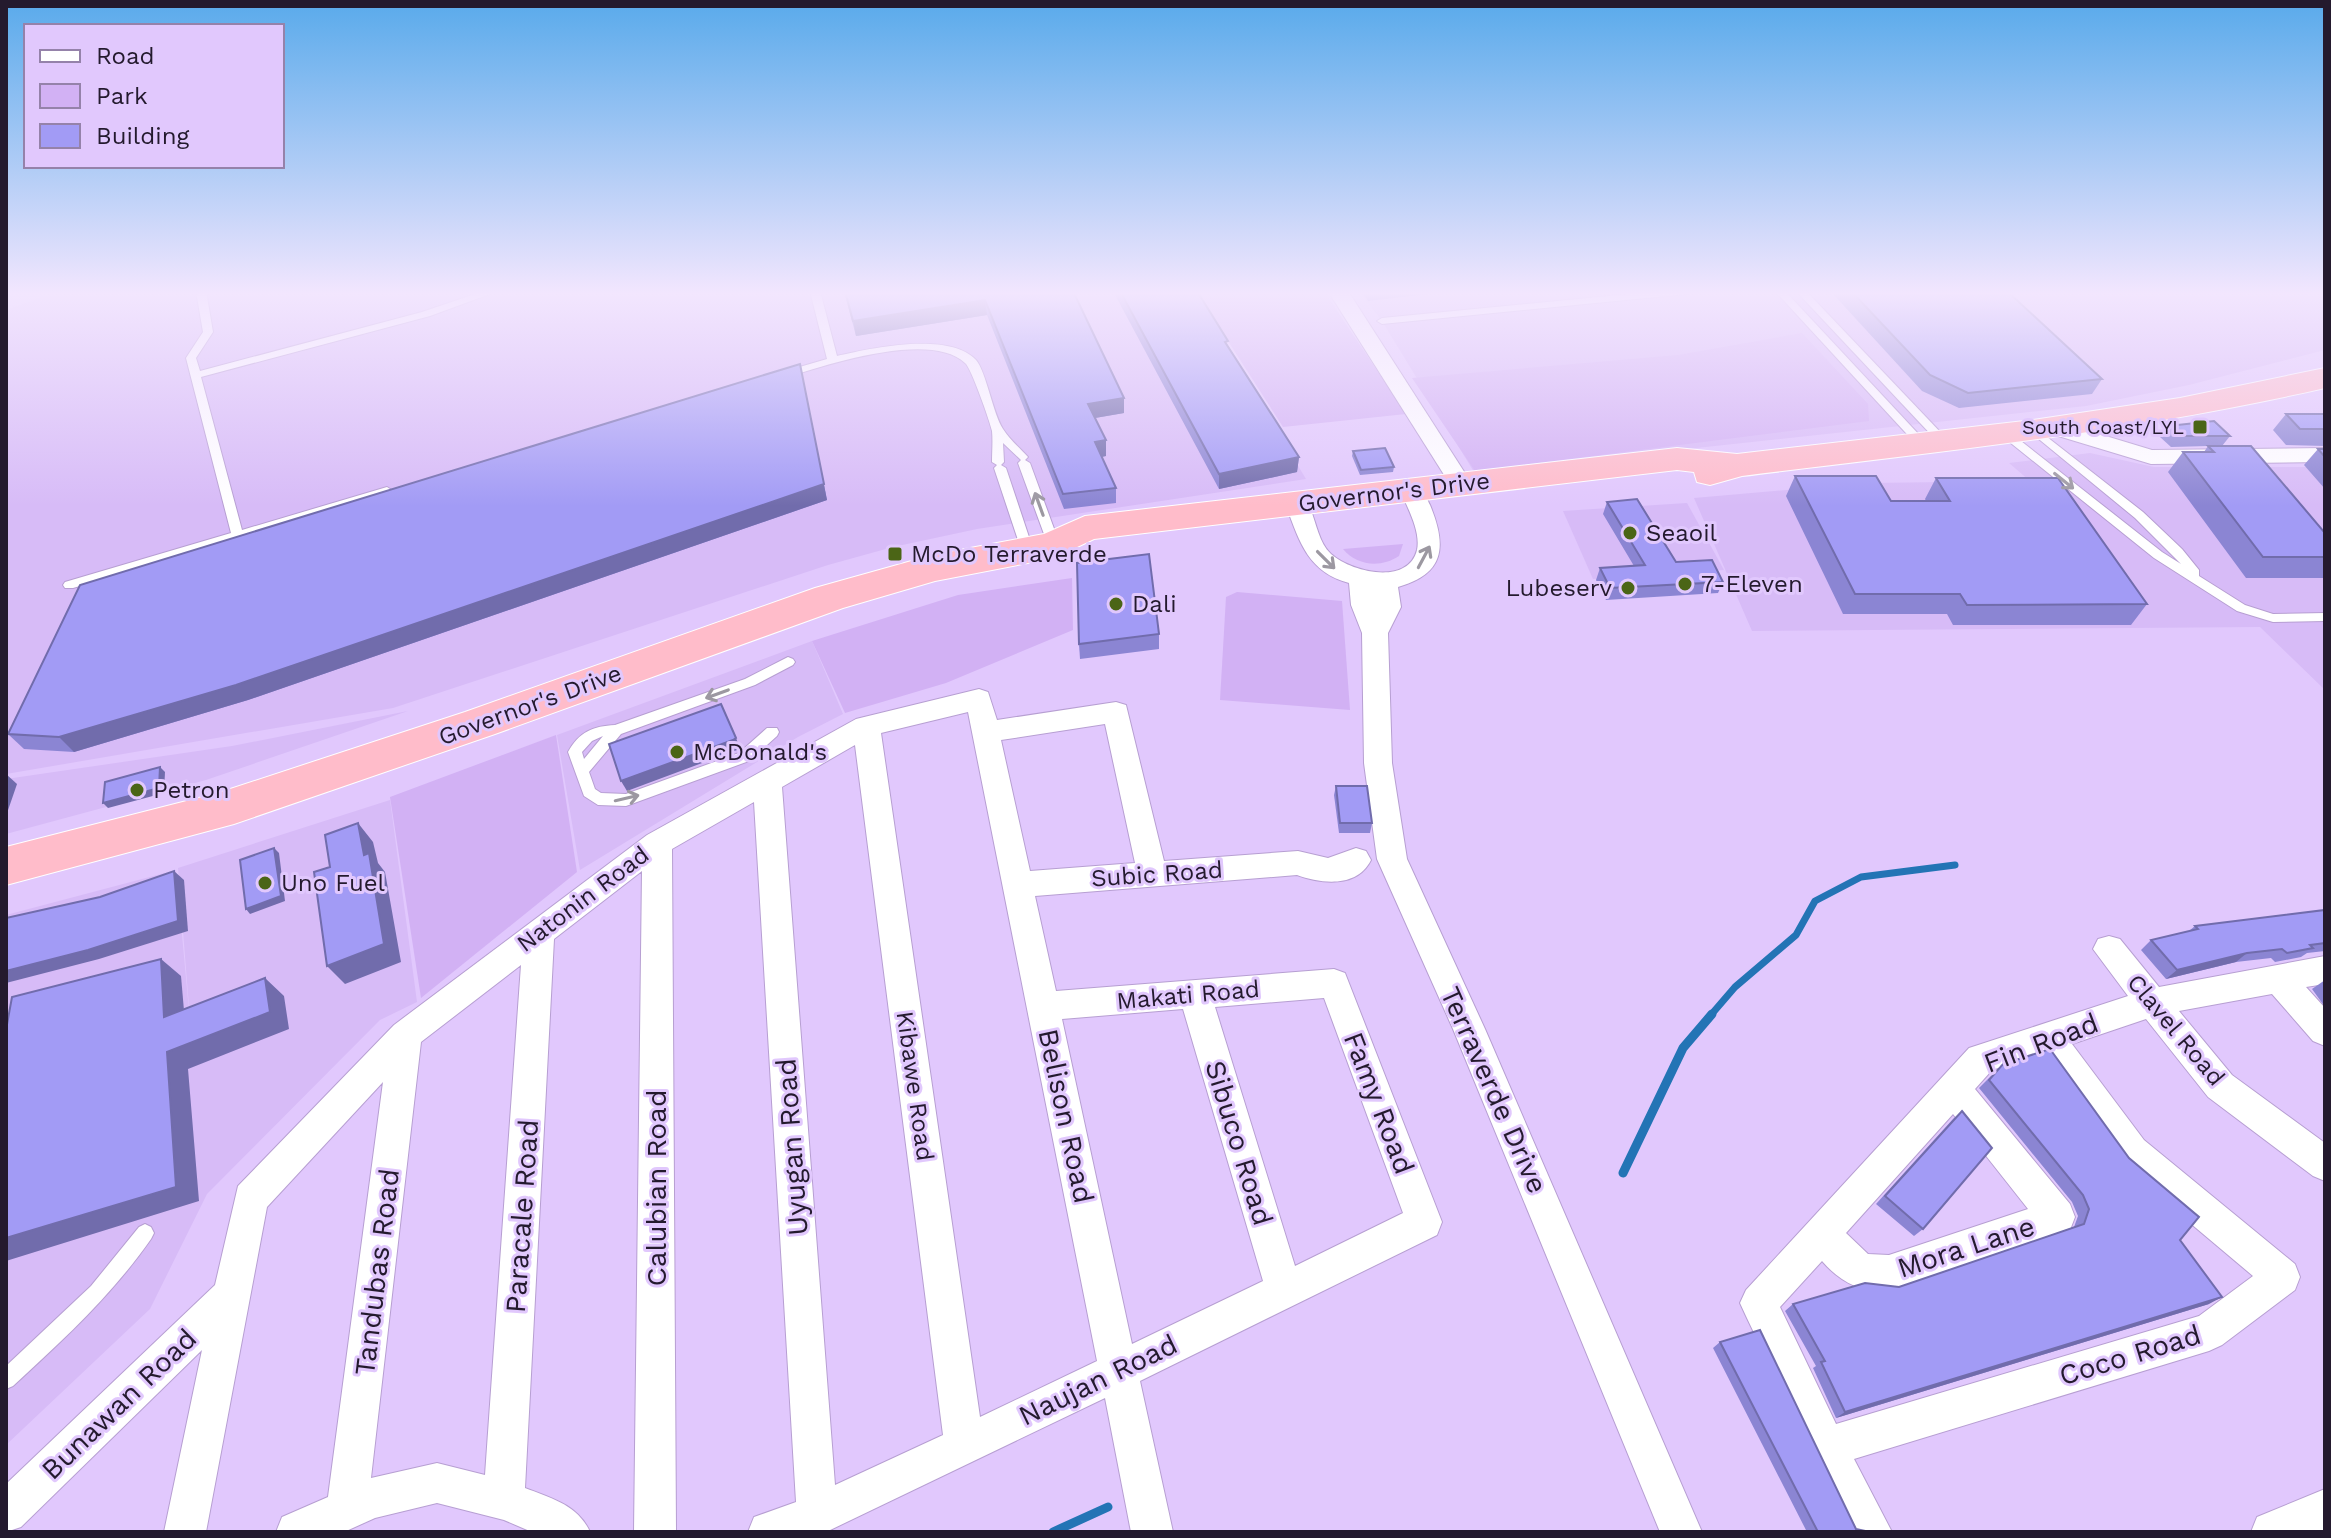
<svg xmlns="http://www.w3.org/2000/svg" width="2331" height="1538" viewBox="0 0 2331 1538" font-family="'Work Sans',sans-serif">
  <rect width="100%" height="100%" fill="#e1c8fd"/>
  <g fill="#d7bbf7">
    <polygon points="59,291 1193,291 1306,479 977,529 893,547 828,565 393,708 6,774 6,310"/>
    <polygon points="1359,291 2325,291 2325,350 2189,385 2086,406 1474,472 1382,321"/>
    <polygon points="2090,453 2154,467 2325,467 2325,690 2260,627 1752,631 1694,498 1867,483 2030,481 2009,463"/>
    <polygon points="1687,503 1724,570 1593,579 1563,511"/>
    <polygon points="812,641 843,714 798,737 580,870 557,735"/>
    <polygon points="408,711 206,780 6,834 6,779 232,746"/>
    <polygon points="390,800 417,1002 380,1020 207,1194 150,1309 6,1445 6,915 176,870 191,1032 178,868"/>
  </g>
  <g fill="#d2b1f4">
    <polygon points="1196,291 1324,291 1406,414 1283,427"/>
    <polygon points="1802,333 1868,404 1869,421 1475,471 1412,378 1678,355"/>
    <path d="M1403,544l-4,12c-18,12 -42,10 -56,-7z"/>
    <polygon points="1072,578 1073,630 946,683 845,713 812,641 958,595"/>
    <polygon points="1237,592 1342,601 1350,710 1220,700 1226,597"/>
    <polygon points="556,735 577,872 421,998 390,797"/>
  </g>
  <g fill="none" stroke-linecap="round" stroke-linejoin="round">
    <polyline stroke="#2374b5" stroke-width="7" points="1710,1016 1735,987 1796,935 1815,901 1861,877 1955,865"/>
    <g stroke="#2374b5" stroke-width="9">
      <polyline points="1623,1173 1683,1048 1712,1014"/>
      <polyline points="1053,1532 1108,1507"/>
    </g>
    <defs>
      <g id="service">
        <polygon points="196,291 206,291 213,332 196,358 200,371 422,312 484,291 498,291 430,316 201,377 242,530 387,487 393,491 391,494 73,588 65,588 63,585 65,582 231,533 186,358 203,332"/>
        <path d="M810,291h10l17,65c34,-8 112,-25 139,4 10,11 17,54 27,69 6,10 17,19 25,28l-3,3 5,3 30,82 -2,3 -4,1 -6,-4 -30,-82 3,-3 -18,-17 1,19 -3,3 5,3 27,81 -6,4 -6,-4 -27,-81 3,-3 -5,-3c0,-10 1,-21 0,-31 -2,-9 -21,-64 -27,-68 -34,-33 -139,2 -178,14h-8v-4l48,-14z"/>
        <polygon points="1660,291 1692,291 1687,294 1382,324 1377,321 1382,318"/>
        <polygon points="1775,291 1785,291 1924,440 1924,444 1916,444"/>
        <polygon points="1796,291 1806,291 1945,437 1945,441 1937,441"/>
        <polygon points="2033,426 2143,512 2182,549 2199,570 2199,576 2245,605 2273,614 2325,613 2325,621 2273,622 2237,611 2154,558 1997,432 2003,429 2007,430 2162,552 2181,564 2135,518 2029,431 2029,427"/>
        <path d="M788,657l5,2 2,3 -2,3 -38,20 -134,49 -32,38 6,17 6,4 25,1 113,-41 28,-25h10l2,4 -2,4 -28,25 -123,45 -28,-1 -14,-9 -16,-44c11,-20 25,-26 47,-27l130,-46zM603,736l-19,23 -2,-7 10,-11z"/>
        <path d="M145,1224l6,3 3,6 -3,6c-39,56 -88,101 -138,147l-7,3v-23l85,-80 48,-59z"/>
      </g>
      <g id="minor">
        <polygon points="1328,291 1348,291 1472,484 1469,489 1453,489"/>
        <polygon points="2053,420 2152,450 2325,448 2325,462 2151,464 2045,432 2042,427 2045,422"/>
        <path d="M1412,483c12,3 13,12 18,22 17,41 15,69 -32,82l3,20 -13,26 4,130 15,96 78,170 217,503h-42l-207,-503 -76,-170 -13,-96 -2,-130 -11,-28 -2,-22c-42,-11 -50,-43 -64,-80l4,-5h16c11,17 11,42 26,56 20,18 77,32 86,-4 4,-19 -10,-43 -17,-60z"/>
        <path d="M979,689l9,3 9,28 119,-18 10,3 38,156 134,-10 30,7 28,-10 10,3 5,9c-14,28 -49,24 -74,15l-262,21 21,95 278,-22 11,4 97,249 -5,13 -297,146 33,151h-42l-26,-134 -279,134h-78l6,-15 42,-15 -42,-700 -82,47 4,683h-42l8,-661 -88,68 -29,549c26,10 53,17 65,44h-58l-28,-12 -67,-17 -62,15 -31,14h-68l6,-15 46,-20 55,-415 -116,125 -61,325h-42l38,-182 -181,177 -15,5v-48l209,-199 23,-99 156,-161 253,-190 209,-116zM968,712l129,649 -117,56 -99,-684zM1105,724l30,139 -105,8 -29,-131zM855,745l88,690 -108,50 -53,-698zM521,965l-36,510 -48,-12 -66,15 50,-436zM1324,998l79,215 -108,53 -80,-259zM1183,1009l80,272 -131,63 -70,-325z"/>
        <path d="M2109,936l11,3 39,48 166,-31v28l-19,3 19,21v38l-12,-5 -41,-47 -93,17 53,64 93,68v38l-12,-5 -105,-79 -62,-78 -74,25 72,96 151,124 5,13 -5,13 -73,55 -13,6 -355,108 38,73h-43l-103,-216 -6,-13 6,-13 223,-242 159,-52 -35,-47 5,-10zM2041,1054l79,110 133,112 -54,40 -363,108 -56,-117 42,-46c18,21 39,32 67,30l181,-61 5,-13 -5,-13 -95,-115 17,-19zM1953,1114l75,95 -139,46 -21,-1 -22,-21z"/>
        <polygon points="2325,1489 2325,1531 2251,1532 2257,1517"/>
      </g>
      <path id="trunk" d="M2325,368v20c-192,44 -388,64 -583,88l-32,9 -13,-3 -3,-10 -17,-2 -583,69 -40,19 -119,23 -92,27 -348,126 -261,90 -228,61v-38l212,-54 247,-81 350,-124 118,-33 111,-21 41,-18 592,-68 60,6 296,-34 147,-22z"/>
    </defs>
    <use href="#service" stroke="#b79fd2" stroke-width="2"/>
    <use href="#minor" stroke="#b79fd2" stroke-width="2"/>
    <use href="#trunk" stroke="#fff" stroke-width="2"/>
    <use href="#service" fill="#fff" fill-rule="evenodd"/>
    <use href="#minor" fill="#fff" fill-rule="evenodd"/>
    <use href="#trunk" fill="#ffbcca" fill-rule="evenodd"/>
  </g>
  <g fill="#8b85d3">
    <polygon points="844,291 1073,291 1124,413 1095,418 1106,440 1106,456 1101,457 1116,488 1116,503 1064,509 987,315 856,336"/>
    <polygon points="1113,291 1197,291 1228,346 1299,457 1297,472 1219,489"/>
    <polygon points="1361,291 1455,291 1368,301"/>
    <polygon points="1836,291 2007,291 2102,379 2092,394 1959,408 1922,391 1834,295"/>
    <polygon points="800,364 827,500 248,700 74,752 24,749 8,734"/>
    <polygon points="2286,414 2325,414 2325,446 2286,445 2273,430"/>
    <polygon points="2168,426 2230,436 2222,446 2325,533 2325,578 2246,578 2168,472 2183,452 2204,452 2208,446 2171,447 2160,437"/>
    <polygon points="2318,449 2325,449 2325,489 2304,465"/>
    <polygon points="1353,451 1394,467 1393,472 1360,475 1352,456"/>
    <polygon points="1795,476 1891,501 1926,501 1925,499 1936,478 2147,604 2131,625 1953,625 1947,614 1843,614 1786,496"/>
    <polygon points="1607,502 1676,562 1723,582 1718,593 1606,600 1596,580 1600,568 1634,566 1603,514"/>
    <polygon points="1159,634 1159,649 1080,659 1079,644"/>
    <polygon points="1336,786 1372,823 1370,833 1339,833 1334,795"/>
    <polygon points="2325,910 2325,951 2307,953 2301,957 2275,962 2271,958 2236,962 2166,979 2141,950 2151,940 2189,931 2195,926"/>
    <polygon points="2325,980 2325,1007 2312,989"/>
    <polygon points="2003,1064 2180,1240 2209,1304 1836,1418 1813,1368 1816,1366 1785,1311 1793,1304 1899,1287 2074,1227 2078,1216 2072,1202 1979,1088"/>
    <polygon points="1962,1111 1923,1229 1914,1236 1876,1204 1953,1119"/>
    <polygon points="1720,1342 1856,1529 1870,1532 1807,1532 1713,1348"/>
  </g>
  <g fill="#716cac">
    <polygon points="985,300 987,315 856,336 853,321"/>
    <polygon points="800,364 827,500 248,700 74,752 59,737"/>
    <polygon points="1124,398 1124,413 1089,419 1088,404"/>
    <polygon points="1106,440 1106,456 1096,458 1095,442"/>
    <polygon points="1299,457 1297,472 1219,489 1219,474"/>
    <polygon points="736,738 740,748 737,750 627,791 621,781"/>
    <polygon points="160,767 165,772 164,793 108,808 103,803"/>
    <polygon points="6,774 17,784 6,816"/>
    <polygon points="358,823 373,842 378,863 385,872 401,962 345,984 327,966"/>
    <polygon points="274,848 279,853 285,901 250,914 246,909"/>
    <polygon points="174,871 184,880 188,931 99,959 6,983 6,971"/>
    <polygon points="2247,953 2236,962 2166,979 2177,970"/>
    <polygon points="161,959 181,976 186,1034 164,1017"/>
    <polygon points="265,978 284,996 289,1029 188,1069 199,1201 6,1261 6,1238 167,1052"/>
    <polygon points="2222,1297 2209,1304 1836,1418 1845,1412"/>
  </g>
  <g fill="#a29bf5" stroke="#716cac" stroke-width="2">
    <polygon points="845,291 1073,291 1124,398 1088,404 1106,440 1095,442 1116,488 1063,494 985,300 853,321"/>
    <polygon points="1120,291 1197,291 1228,341 1225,342 1299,457 1219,474"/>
    <polygon points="1851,291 2007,291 2102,379 1968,393 1930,375"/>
    <polygon points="800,364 824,484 236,685 59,737 8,734 80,585"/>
    <polygon points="2286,414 2325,414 2325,429 2300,429"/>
    <polygon points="2214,421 2230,436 2179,436 2168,426"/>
    <polygon points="2208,446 2251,446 2325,533 2325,557 2263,557 2183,452 2214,452"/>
    <polygon points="1385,448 1394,467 1361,470 1353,451"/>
    <polygon points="2318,449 2325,449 2325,457"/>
    <polygon points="1795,476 1876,476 1891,501 1950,501 1936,478 2058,478 2147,604 1967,605 1960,594 1855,594"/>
    <polygon points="1637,499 1676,562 1712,560 1723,582 1610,588 1600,568 1645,565 1607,502"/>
    <polygon points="1149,554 1159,634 1079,644 1077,563"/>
    <polygon points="721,704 736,738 733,740 621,781 609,744"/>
    <polygon points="160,767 159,788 103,803 105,782"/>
    <polygon points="1336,786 1367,786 1372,823 1340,823"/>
    <polygon points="358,823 364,855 369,853 384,944 327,966 314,872 330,867 325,835"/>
    <polygon points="274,848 281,896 246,909 240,860"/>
    <polygon points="174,871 178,921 88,950 6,971 6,918 100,897"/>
    <polygon points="2325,910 2325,943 2310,945 2313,948 2287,953 2282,949 2247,953 2177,970 2151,940 2198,929 2195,926"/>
    <polygon points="161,959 164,1017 265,978 270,1012 167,1052 176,1187 6,1238 6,1030 12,997"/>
    <polygon points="2050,1049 2129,1158 2199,1217 2180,1240 2222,1297 1845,1412 1821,1362 1825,1361 1793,1304 1865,1283 1899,1287 2084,1224 2089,1209 2083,1195 1989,1080 2003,1064"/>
    <polygon points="1962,1111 1992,1148 1923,1229 1885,1196"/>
    <polygon points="1760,1330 1856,1529 1870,1532 1818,1532 1720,1342"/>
  </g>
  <defs><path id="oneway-shaft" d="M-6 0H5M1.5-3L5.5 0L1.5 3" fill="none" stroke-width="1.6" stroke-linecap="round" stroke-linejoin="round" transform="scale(2)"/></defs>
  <g stroke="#9c98a1">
    <use href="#oneway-shaft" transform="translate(2064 481) rotate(39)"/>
    <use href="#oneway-shaft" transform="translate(1039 504) rotate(-110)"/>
    <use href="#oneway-shaft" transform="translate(1424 557) rotate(-62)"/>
    <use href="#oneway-shaft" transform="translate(1326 560) rotate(45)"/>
    <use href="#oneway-shaft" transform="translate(717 694) rotate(160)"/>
    <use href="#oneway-shaft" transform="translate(627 798) rotate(-13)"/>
  </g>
  <linearGradient id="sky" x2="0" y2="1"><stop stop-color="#59aaeb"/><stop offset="0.58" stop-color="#f2e6fe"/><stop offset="1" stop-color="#f2e6fe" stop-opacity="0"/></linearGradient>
  <rect width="2331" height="506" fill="url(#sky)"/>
  <g fill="#4b6516" stroke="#e1c8fd" stroke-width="3">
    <rect x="2192" y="419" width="16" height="16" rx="4"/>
    <circle cx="1630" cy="533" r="8"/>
    <rect x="887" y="546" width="16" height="16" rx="4"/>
    <circle cx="1685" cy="584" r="8"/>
    <circle cx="1628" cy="588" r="8"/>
    <circle cx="1116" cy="604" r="8"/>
    <circle cx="677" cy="752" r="8"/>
    <circle cx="137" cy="790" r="8"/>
    <circle cx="265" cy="883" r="8"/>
  </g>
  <g text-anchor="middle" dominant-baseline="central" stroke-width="6" stroke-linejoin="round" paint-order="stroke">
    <g font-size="20" fill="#241a2e" stroke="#e1c8fd" text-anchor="end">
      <text x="2184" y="427">South Coast/LYL</text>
    </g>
    <g font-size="24" fill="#241a2e" stroke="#e1c8fd">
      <text transform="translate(1394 492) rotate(-7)">Governor's Drive</text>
      <text transform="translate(530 705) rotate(-20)">Governor's Drive</text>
      <text transform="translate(1157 874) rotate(-4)">Subic Road</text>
      <text transform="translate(583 899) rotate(-37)">Natonin Road</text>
      <text transform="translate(1188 995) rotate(-5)">Makati Road</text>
      <text transform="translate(2176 1030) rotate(50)">Clavel Road</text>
      <text transform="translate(915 1086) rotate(82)">Kibawe Road</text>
    </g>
    <g font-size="24" fill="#241a2e" stroke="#e1c8fd" text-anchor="start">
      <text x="1646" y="533">Seaoil</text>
      <text x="911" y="554">McDo Terraverde</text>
      <text x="1701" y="584">7-Eleven</text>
      <text x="1612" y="588" text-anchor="end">Lubeserv</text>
      <text x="1132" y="604">Dali</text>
      <text x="693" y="752">McDonald's</text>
      <text x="153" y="790">Petron</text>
      <text x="281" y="883">Uno Fuel</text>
    </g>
    <g font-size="28" fill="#241a2e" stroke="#e1c8fd">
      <text transform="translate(2041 1043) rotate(-21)">Fin Road</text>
      <text transform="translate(1494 1090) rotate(66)">Terraverde Drive</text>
      <text transform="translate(1379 1103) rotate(69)">Famy Road</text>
      <text transform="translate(1066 1116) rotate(78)">Belison Road</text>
      <text transform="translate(1239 1143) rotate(73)">Sibuco Road</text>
      <text transform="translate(792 1147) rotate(-94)">Uyugan Road</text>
      <text transform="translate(656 1188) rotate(-90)">Calubian Road</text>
      <text transform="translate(522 1216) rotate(-86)">Paracale Road</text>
      <text transform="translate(1966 1247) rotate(-18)">Mora Lane</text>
      <text transform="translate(377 1272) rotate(-83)">Tandubas Road</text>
      <text transform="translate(2130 1355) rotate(-17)">Coco Road</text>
      <text transform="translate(1098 1380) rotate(-26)">Naujan Road</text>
      <text transform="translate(119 1404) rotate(-44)">Bunawan Road</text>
    </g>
  </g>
  <rect width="2331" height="1538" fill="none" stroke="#241a2e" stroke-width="16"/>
  <rect x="24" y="24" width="260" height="144" fill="#e1c8fd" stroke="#9582aa" stroke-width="2"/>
  <rect x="40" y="50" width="40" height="12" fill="#ffffff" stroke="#9582aa" stroke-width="2"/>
  <text x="96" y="64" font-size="24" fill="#241a2e">Road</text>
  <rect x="40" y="84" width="40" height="24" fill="#d2b1f4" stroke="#9582aa" stroke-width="2"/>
  <text x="96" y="104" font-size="24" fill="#241a2e">Park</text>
  <rect x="40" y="124" width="40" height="24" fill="#a29bf5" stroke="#9582aa" stroke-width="2"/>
  <text x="96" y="144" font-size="24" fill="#241a2e">Building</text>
</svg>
